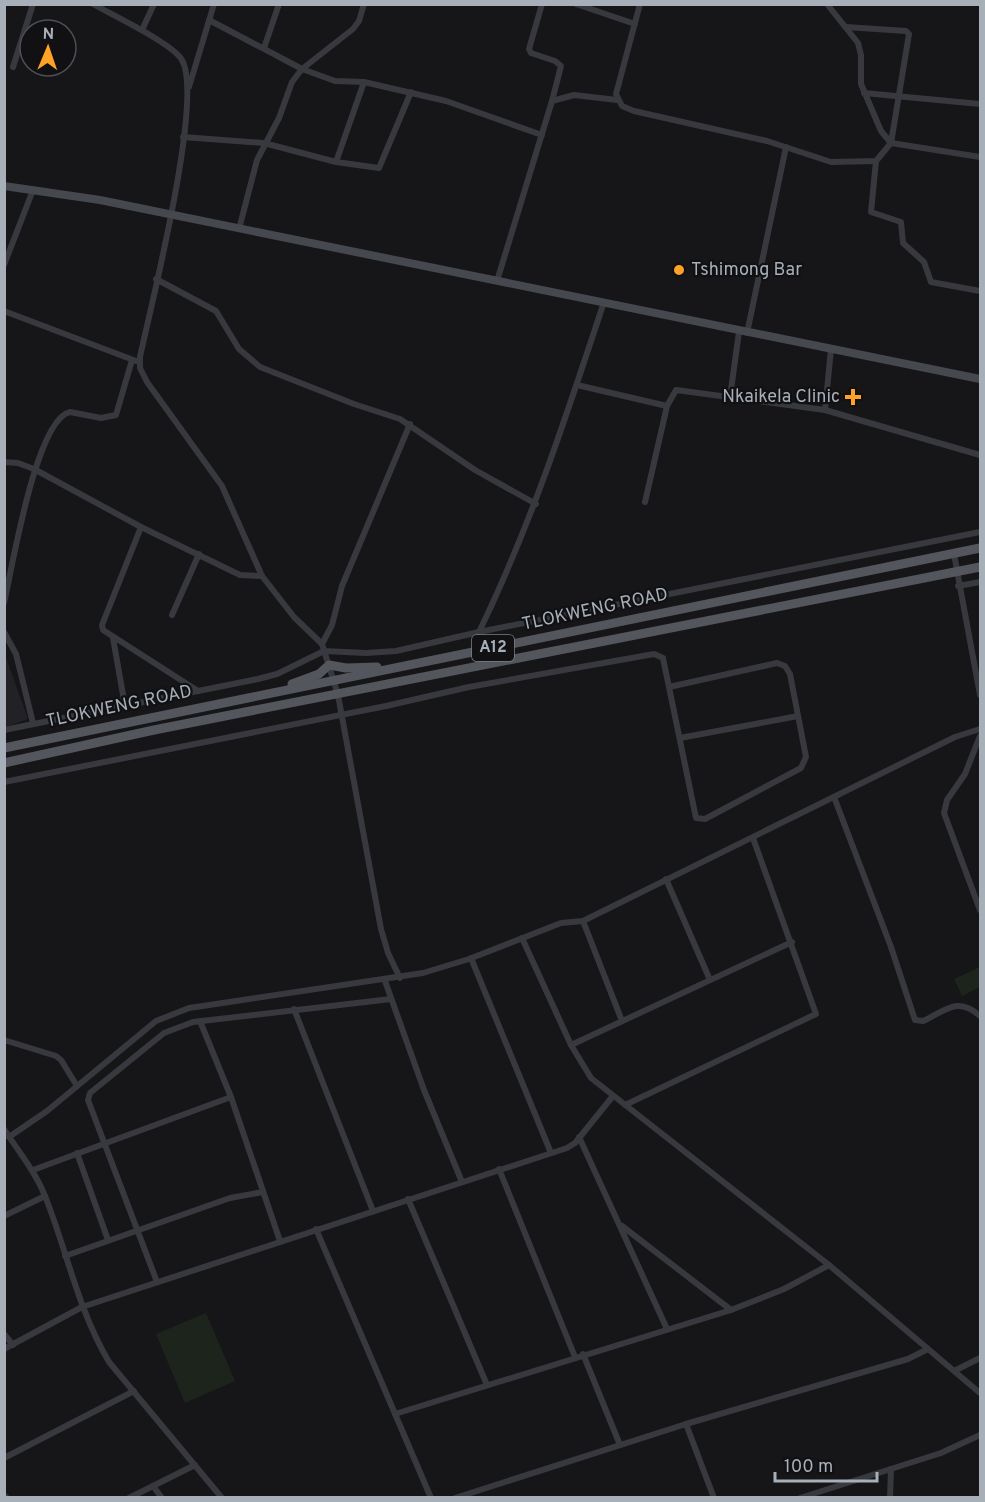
<svg xmlns="http://www.w3.org/2000/svg" width="985" height="1502" viewBox="0 0 985 1502" font-family="Overpass,sans-serif">
  <rect width="100%" height="100%" fill="#161619"/>
  <polygon fill="#222226" points="4,652 28,719 5,727 4,727"/>
  <g fill="#1c241c">
    <polygon points="980,967 980,987 962,996 954,979"/>
    <polygon points="206,1313 235,1381 185,1403 156,1334"/>
  </g>
  <g fill="none" stroke-linecap="round" stroke-linejoin="round">
    <g stroke="#37393e" stroke-width="6">
      <path d="M93,4c19,11 79,39 89,56 22,39 -31,245 -42,297v11l7,14 75,104 40,90 32,41 28,27 16,51 43,234 7,24 12,25"/>
      <polyline points="542,4 529,49 531,53 555,61 561,66 552,101"/>
      <polyline points="576,4 635,24"/>
      <polyline points="640,4 616,94 622,106 634,111 767,141 831,162 876,161 891,143 909,34 906,31 846,27"/>
      <polyline points="827,4 858,43 861,55 861,84 881,131 891,143 980,157"/>
      <polyline points="209,20 302,69 335,81 364,82 446,101 542,135"/>
      <polyline points="142,30 154,4"/>
      <polyline points="264,48 279,4"/>
      <polyline points="13,67 33,4"/>
      <polyline points="189,87 214,4"/>
      <polyline points="864,93 980,104"/>
      <polyline points="183,137 264,143 336,162 364,82"/>
      <polyline points="876,161 871,212 901,222 903,243 924,262 931,282 980,291"/>
      <polyline points="336,162 379,168 411,92"/>
      <polyline points="239,229 257,160 279,118 292,82 302,69 353,29 359,21 364,4"/>
      <polyline points="4,265 33,190"/>
      <polyline points="156,279 216,311 239,349 260,367 354,404 400,419 475,470 536,504"/>
      <polyline points="497,281 552,101 574,95 617,100"/>
      <polyline points="4,311 136,361"/>
      <polyline points="747,333 786,147"/>
      <polyline points="577,385 667,406"/>
      <polyline points="730,397 739,332"/>
      <polyline points="825,410 980,455"/>
      <polyline points="4,462 18,463 34,469 141,527 240,575 262,576"/>
      <polyline points="645,502 667,406 676,390 825,410 831,349"/>
      <polyline points="141,527 102,625 103,630 198,691"/>
      <polyline points="954,554 980,695"/>
      <polyline points="958,586 980,582"/>
      <path d="M4,603c8,-34 32,-184 66,-191l31,6 15,-3 16,-55"/>
      <polyline points="172,615 199,554"/>
      <polyline points="4,632 16,654 33,723"/>
      <path d="M479,632c52,-107 88,-218 125,-330"/>
      <polyline points="113,638 125,706"/>
      <polyline points="322,644 332,625 342,586 410,424"/>
      <polyline points="4,730 258,679 277,674 324,651 366,653 396,651 479,632 980,532"/>
      <polyline points="980,736 965,774 947,800 944,813 980,910"/>
      <polyline points="680,738 798,716"/>
      <polyline points="4,782 386,706 469,687 654,654 663,658 664,663 696,818 705,819 801,768 806,757 790,674 785,666 777,663 669,687"/>
      <path d="M834,797l57,150 24,73 8,1c23,-11 35,-25 57,-5"/>
      <polyline points="666,879 710,980"/>
      <polyline points="583,921 622,1021"/>
      <polyline points="522,938 571,1045 591,1078 829,1265 980,1393"/>
      <polyline points="471,958 551,1153"/>
      <polyline points="385,981 424,1090 462,1182"/>
      <polyline points="294,1009 373,1211"/>
      <polyline points="200,1021 231,1097 280,1241"/>
      <polyline points="4,1040 56,1056 61,1060 77,1086"/>
      <polyline points="571,1045 792,942"/>
      <polyline points="625,1105 816,1014 753,838"/>
      <path d="M4,1129c14,22 31,42 41,67 22,55 33,114 64,166l113,136"/>
      <polyline points="9,1137 47,1111 156,1021 189,1008 423,973 469,959 561,923 583,921 955,737 980,729"/>
      <polyline points="579,1137 667,1329"/>
      <polyline points="77,1153 108,1240"/>
      <polyline points="499,1169 575,1357"/>
      <polyline points="33,1170 231,1097"/>
      <polyline points="408,1199 487,1385"/>
      <polyline points="4,1216 45,1196"/>
      <polyline points="622,1226 731,1310"/>
      <polyline points="316,1229 431,1498"/>
      <polyline points="65,1256 230,1198 263,1192"/>
      <polyline points="157,1282 88,1100 90,1093 164,1033 193,1022 391,999"/>
      <polyline points="4,1334 13,1345"/>
      <polyline points="4,1349 82,1307 567,1148 575,1143 613,1096"/>
      <polyline points="583,1354 620,1445"/>
      <polyline points="956,1370 980,1358"/>
      <polyline points="395,1414 731,1310 784,1289 829,1265"/>
      <polyline points="686,1424 714,1498"/>
      <polyline points="4,1458 134,1391"/>
      <polyline points="153,1486 162,1498"/>
      <polyline points="4,1495 7,1498"/>
      <polyline points="129,1498 195,1465"/>
      <polyline points="455,1498 686,1424 908,1359 928,1349"/>
      <polyline points="800,1498 941,1453 980,1435"/>
      <polyline points="890,1498 891,1469"/>
    </g>
    <polyline stroke="#45484e" stroke-width="8" points="4,186 100,200 980,379"/>
    <g stroke="#53565d" stroke-width="9">
      <polyline points="292,684 319,674 329,665 346,668 377,667"/>
      <polyline points="4,748 980,548"/>
      <polyline points="4,763 154,730 980,567"/>
    </g>
  </g>
  <g fill="#ffa228" stroke="#111114" stroke-width="2">
    <circle cx="679" cy="270" r="6"/>
    <path d="M850 388h6v6h6v6h-6v6h-6v-6h-6v-6h6z"/>
  </g>
  <g text-anchor="middle" dominant-baseline="central" stroke-width="4.5" stroke-linejoin="round" paint-order="stroke">
    <rect fill="#111114" stroke="#7a8088" stroke-width="1.5" x="472" y="635" width="42" height="26" rx="4.5"/>
    <g font-size="16" font-weight="bold" fill="#a7afb9">
      <text x="493" y="648">A12</text>
    </g>
    <g font-size="18" fill="#a7afb9" stroke="#111114" text-anchor="start">
      <text x="691" y="270">Tshimong Bar</text>
      <text x="840" y="397" text-anchor="end">Nkaikela Clinic</text>
    </g>
    <g font-size="18" fill="#a7afb9" stroke="#111114">
      <text transform="translate(595 610) rotate(-12)">TLOKWENG ROAD</text>
      <text transform="translate(119 707) rotate(-12)">TLOKWENG ROAD</text>
    </g>
  </g>
  <rect width="985" height="1502" fill="none" stroke="#a7afb9" stroke-width="12"/>
  <g transform="translate(48 48) rotate(2)"><circle r="28" fill="#111114" stroke="#4d5056" stroke-width="1.5"/>
  <path d="M0-4.5L10 22L0 15L-10 22Z" fill="#ffa228"/>
  <text y="-9" font-size="16" font-weight="bold" text-anchor="middle" fill="#a7afb9">N</text>
  </g>
  <path d="M775 1472v9h102v-9" fill="none" stroke="#a7afb9" stroke-width="3"/>
  <text x="784" y="1472" font-size="18" fill="#a7afb9" stroke="#111114" stroke-width="4.5" paint-order="stroke">100 m</text>
</svg>
